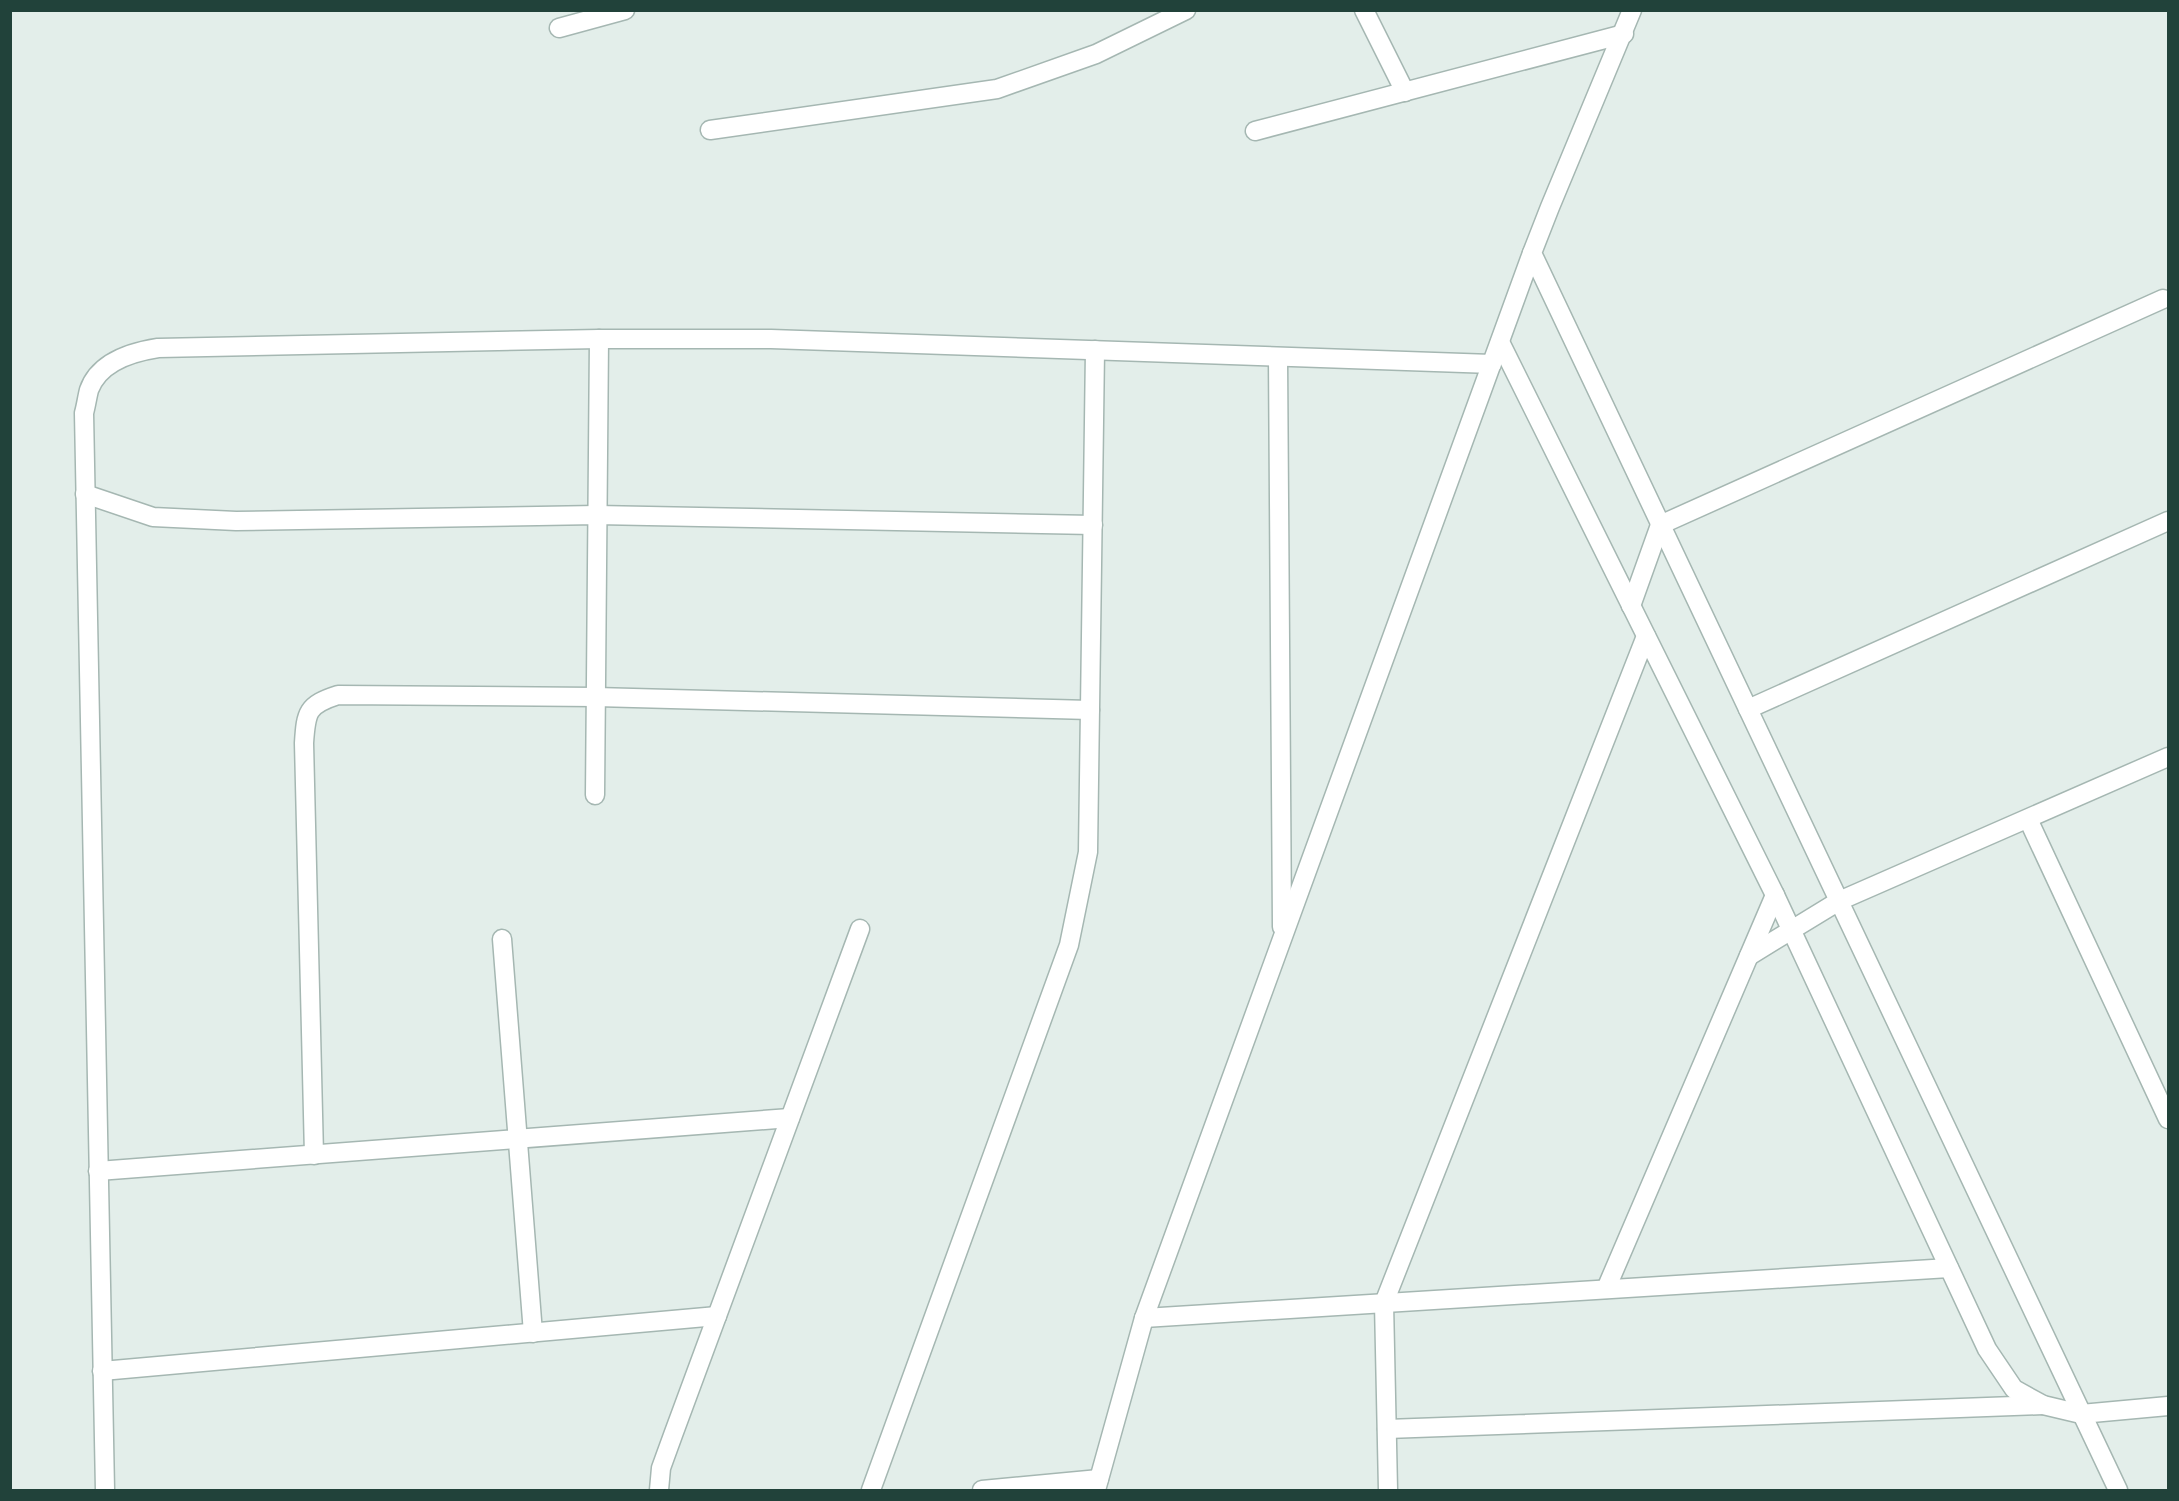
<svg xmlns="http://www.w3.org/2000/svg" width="2179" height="1501" viewBox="0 0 2179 1501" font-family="'Golos Text',sans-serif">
  <rect width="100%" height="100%" fill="#e3eeea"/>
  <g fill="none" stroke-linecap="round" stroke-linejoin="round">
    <defs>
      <g id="minor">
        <polyline points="1364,10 1405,92"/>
        <polyline points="1632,10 1550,207 1532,253 2118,1490"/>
        <polyline points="559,28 625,10"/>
        <polyline points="710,130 997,89 1096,54 1186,10"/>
        <polyline points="1255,131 1624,34"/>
        <polyline points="1500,342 1775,895 1987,1349 2014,1389 2043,1405 2081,1414 2168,1406"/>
        <polyline points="1278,357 1282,927"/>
        <polyline points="85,494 153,517 236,521 597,515 1093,525"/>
        <polyline points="1631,606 1660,525 2163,299"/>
        <polyline points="1748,709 2168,521"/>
        <polyline points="595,795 599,339"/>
        <polyline points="2028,819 2168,1119"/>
        <polyline points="502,939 533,1333"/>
        <polyline points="1749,956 1839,901 2168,757"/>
        <path d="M314,1155l-10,-412c2,-31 3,-38 34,-48l258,2 494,13"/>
        <polyline points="98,1171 790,1118"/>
        <polyline points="1606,1289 1775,895"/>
        <polyline points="1144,1318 1949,1268"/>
        <polyline points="102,1371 717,1316"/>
        <polyline points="1387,1429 2043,1405"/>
        <path d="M105,1490l-21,-1077c2,-7 3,-15 5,-23 10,-28 43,-38 69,-42l441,-9h172l721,25"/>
        <polyline points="659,1490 661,1468 673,1435 860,929"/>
        <polyline points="871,1490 1069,945 1088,852 1095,350"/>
        <polyline points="982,1490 1099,1479"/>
        <polyline points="1096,1490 1144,1318 1532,253"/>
        <polyline points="1388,1490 1384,1303 1646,636"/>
      </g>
    </defs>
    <use href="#minor" stroke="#a5b7b2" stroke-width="21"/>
    <use href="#minor" stroke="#fff" stroke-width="18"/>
  </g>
  <rect width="2179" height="1501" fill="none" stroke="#21423a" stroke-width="24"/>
</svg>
